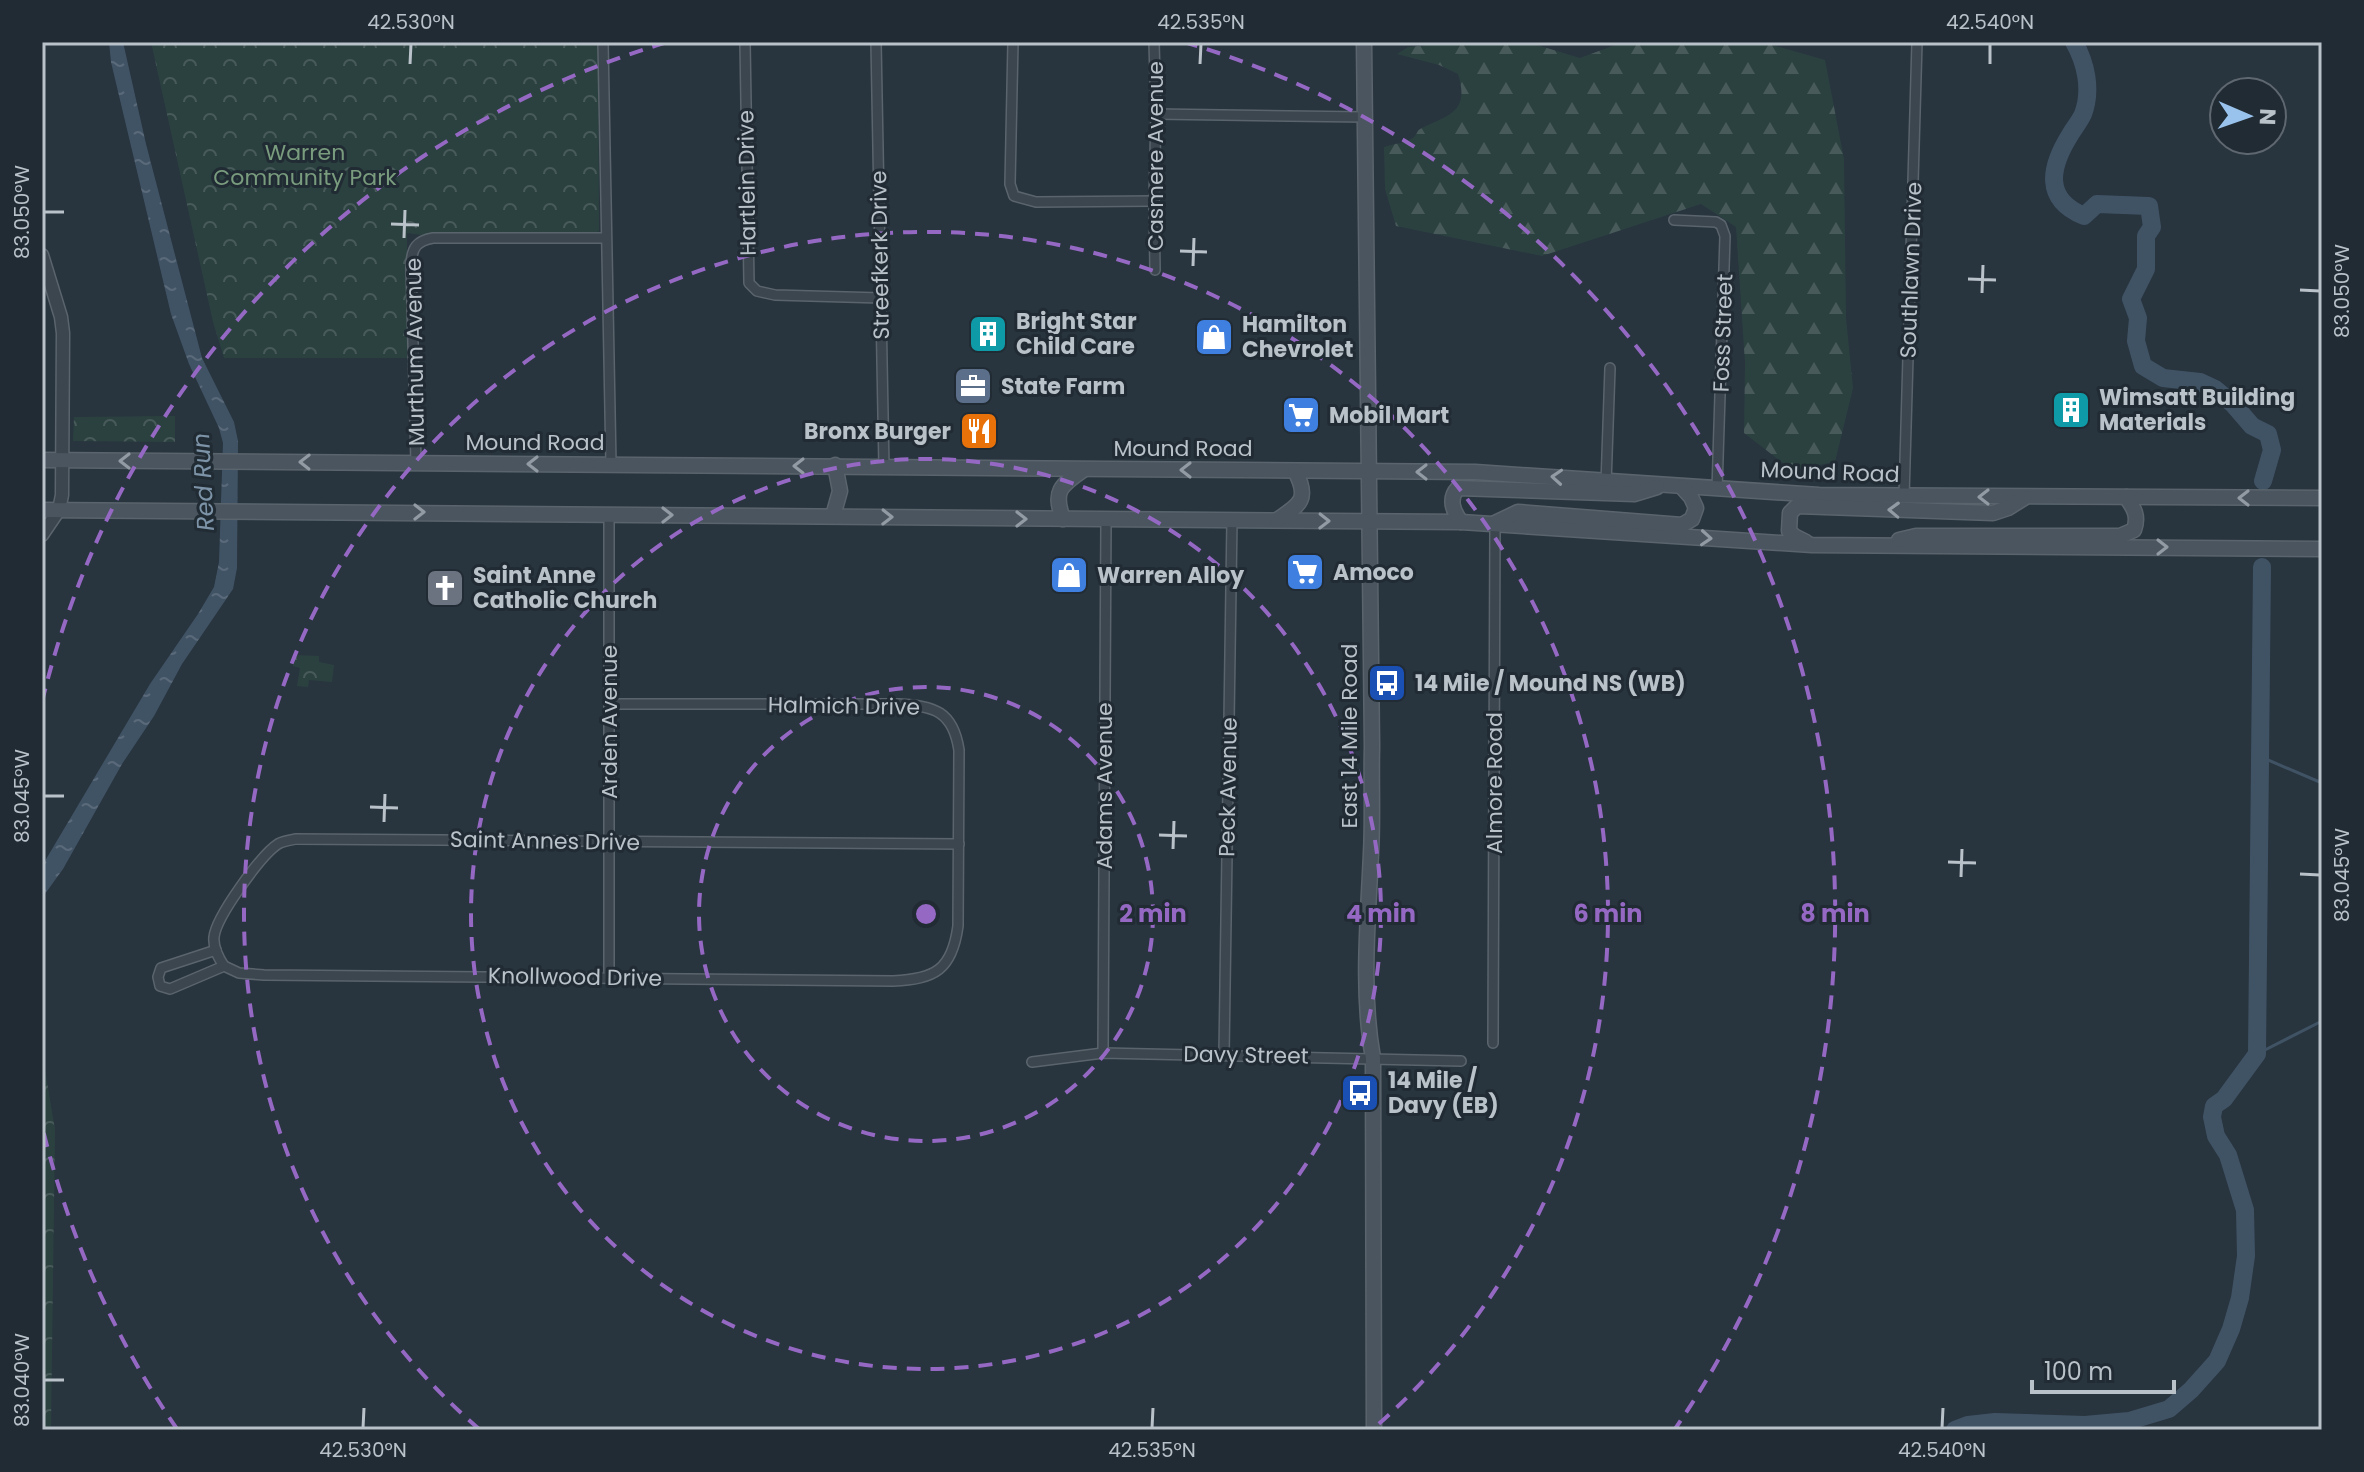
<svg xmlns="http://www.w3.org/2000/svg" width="2364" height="1472" viewBox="0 0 2364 1472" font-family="Poppins,sans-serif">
  <defs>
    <pattern id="forest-firs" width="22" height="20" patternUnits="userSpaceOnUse" patternTransform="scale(2)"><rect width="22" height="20" fill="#2b4140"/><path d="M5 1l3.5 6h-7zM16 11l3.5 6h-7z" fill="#485b5a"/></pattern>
    <pattern id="park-crowns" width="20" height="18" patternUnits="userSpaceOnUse" patternTransform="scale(2)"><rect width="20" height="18" fill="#2b4140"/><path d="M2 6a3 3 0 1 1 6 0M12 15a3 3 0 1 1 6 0" fill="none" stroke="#485b5a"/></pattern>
    <pattern id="water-ripples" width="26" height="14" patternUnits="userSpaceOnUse" patternTransform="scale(2)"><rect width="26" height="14" fill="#405365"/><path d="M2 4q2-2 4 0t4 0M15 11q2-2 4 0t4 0" fill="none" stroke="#5a6a7a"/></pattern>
  </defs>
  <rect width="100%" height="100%" fill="#28343e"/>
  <path fill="url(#forest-firs)" d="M1457,42h70l53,16 43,-16h139l63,18 19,99 2,159 7,70 -18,74 -43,8 -48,-37 1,-70 -9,-136 -35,-23 -159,52 -146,-30 -11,-37 -1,-42c8,-3 23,-4 30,-10 4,-4 2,-6 8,-9 27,-13 48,-16 36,-54l-19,-9 -42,-11 11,-7z"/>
  <g fill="url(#park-crowns)">
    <polygon points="151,42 598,42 599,231 591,235 429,236 407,233 407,358 224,358 213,322"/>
    <polygon points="175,416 175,442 73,441 74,417"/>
    <polygon points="295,655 319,656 319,662 334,665 332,682 309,680 308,687 297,686 300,668 293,666"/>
    <polygon points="42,1051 55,1130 51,1430 42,1430"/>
  </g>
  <polygon fill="url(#water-ripples)" points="109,42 123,42 146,144 202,358 234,422 238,441 237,568 233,589 182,664 154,716 122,764 63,869 42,898 42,866 150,684 198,614 214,587 219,562 223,443 219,428 189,364 171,314 111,62"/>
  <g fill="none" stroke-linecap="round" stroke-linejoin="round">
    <g stroke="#405365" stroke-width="3">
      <polyline points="2261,757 2322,783"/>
      <polyline points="2257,1054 2322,1021"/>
    </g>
    <g stroke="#405365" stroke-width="18">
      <path d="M2074,42c12,21 18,48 9,72 -3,7 -9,14 -13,21 -20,32 -27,64 14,81l13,-12 52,2 3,21 -6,9v33l-15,30 7,19 -2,23 7,25 20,12 37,4 15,7 18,15 19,22 16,8 4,16 -9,31"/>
      <polyline points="1955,1430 1968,1425 1995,1422 2085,1425 2129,1421 2169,1409 2191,1390 2217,1361 2231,1329 2240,1298 2246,1256 2245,1210 2228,1155 2216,1136 2212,1117 2214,1106 2224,1099 2257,1054 2262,567"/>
    </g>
    <defs>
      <g id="minor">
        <polyline points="603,42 611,464"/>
        <polyline points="745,42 749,283 757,291 775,295 881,298"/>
        <polyline points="876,42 884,467"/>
        <polyline points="1013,42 1010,184 1014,196 1036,202 1154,201"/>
        <polyline points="1154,42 1156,114 1154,201 1155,270"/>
        <polyline points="1156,114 1365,117"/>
        <polyline points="1674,220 1716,222 1721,225 1725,236 1717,490"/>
        <path d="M416,463l-5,-199c1,-17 6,-23 22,-26h172"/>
        <polyline points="1606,484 1610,368"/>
        <polyline points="1904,497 1917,42"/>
        <path d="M216,950l-55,18 -3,9 2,9 10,3 54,-23 15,7 25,2 629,6c42,-2 59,-11 65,-55l1,-176c-6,-39 -25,-44 -60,-46h-290"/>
        <path d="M224,966c-6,-9 -11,-18 -10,-29 2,-20 47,-82 64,-93 5,-3 12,-4 18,-5l663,5"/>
        <polyline points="609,978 609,515"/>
        <polyline points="1493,1043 1495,524"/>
        <polyline points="1103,1053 1106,520"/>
        <polyline points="1224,1054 1232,520"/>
        <polyline points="1032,1062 1103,1053 1461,1061"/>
      </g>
      <polyline id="tertiary" points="42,255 61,317 63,333 62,495 59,510 42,535"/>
      <g id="secondary">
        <path d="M1364,42l8,705c-1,35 1,71 -1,106 -3,68 -10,138 2,205l1,372"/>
        <polyline points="42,460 1475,472 1819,495 2322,498"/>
        <polyline points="42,510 1461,522 1812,545 2322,549"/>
        <polyline points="833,516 840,491 835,465"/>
        <path d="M1063,519c-10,-28 -3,-33 20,-49"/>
        <path d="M1277,520c23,-15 33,-21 18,-49"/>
        <path d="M1461,522c-8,-11 -13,-23 -3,-34l176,6 23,-7"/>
        <polyline points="1495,523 1518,512 1682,525 1692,519 1696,508 1691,497 1682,487"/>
        <path d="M1899,540l17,-4h204l14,-6c5,-14 0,-22 -8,-33"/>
        <polyline points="1806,542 1794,536 1789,531 1790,513 1797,506 1993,513 2008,508 2024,498"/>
      </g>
    </defs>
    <use href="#minor" stroke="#5a646c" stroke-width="12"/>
    <use href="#tertiary" stroke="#5a646c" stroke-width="15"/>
    <use href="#secondary" stroke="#5a646c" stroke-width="17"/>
    <use href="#minor" stroke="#3c464e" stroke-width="9"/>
    <use href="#tertiary" stroke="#3c464e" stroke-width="12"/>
    <use href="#secondary" stroke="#4b5560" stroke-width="14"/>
  </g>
  <defs><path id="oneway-chevron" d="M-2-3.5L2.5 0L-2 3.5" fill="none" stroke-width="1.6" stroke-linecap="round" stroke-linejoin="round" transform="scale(2)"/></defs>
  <g stroke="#929ba4">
    <use href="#oneway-chevron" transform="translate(125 461) rotate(-180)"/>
    <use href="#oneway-chevron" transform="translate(305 462) rotate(-179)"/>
    <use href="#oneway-chevron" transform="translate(533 464) rotate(-180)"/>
    <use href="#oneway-chevron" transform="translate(799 466) rotate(180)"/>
    <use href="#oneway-chevron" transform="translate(1186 470) rotate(-180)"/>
    <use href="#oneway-chevron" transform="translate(1422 472) rotate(-180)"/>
    <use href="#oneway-chevron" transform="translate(1557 477) rotate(-176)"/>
    <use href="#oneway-chevron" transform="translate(1984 497) rotate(-180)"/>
    <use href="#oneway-chevron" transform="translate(2244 498) rotate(-180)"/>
    <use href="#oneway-chevron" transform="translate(1894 510) rotate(-178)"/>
    <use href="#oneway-chevron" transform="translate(419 512)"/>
    <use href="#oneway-chevron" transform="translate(667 515)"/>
    <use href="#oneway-chevron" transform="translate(887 517) rotate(1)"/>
    <use href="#oneway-chevron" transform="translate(1021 519)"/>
    <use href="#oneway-chevron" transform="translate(1324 521) rotate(1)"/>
    <use href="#oneway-chevron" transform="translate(1706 538) rotate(4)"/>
    <use href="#oneway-chevron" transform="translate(2162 547)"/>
  </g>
  <path fill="none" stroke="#b9c1c9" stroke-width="3" d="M410,64l1,-20M1200,64l1,-20M1990,64v-20M44,212h20M391,224l28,1M404,238l1,-28M1180,251l27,1M1193,266l1,-28M1968,279l28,1M2300,290l20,1M1982,293l1,-28M44,796h20M370,807l28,1M384,822l1,-28M1159,835l28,1M1173,849l1,-28M1948,862l28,1M2300,874l20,1M1961,877l1,-28M44,1380h20M363,1428l1,-20M1152,1428l1,-20M1942,1428l1,-20"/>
  <g fill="none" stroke="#9468c3" stroke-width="4" stroke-dasharray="14 10">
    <circle cx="926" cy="914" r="227"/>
    <circle cx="926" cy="914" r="455"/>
    <path d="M479 1429A682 682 0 1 1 1373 1429"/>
    <path d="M177 1429A909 909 0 0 1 42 1126M42 702A909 909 0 0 1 668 42M1184 42A909 909 0 0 1 1675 1429"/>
  </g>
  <defs>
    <symbol id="building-square" viewBox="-11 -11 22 22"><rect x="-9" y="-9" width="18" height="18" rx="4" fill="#0f9aa8" stroke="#212b33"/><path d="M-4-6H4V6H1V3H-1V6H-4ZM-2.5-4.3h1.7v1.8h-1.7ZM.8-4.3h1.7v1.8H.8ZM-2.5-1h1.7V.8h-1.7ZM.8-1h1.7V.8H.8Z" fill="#fff"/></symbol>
    <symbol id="shop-square" viewBox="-11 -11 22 22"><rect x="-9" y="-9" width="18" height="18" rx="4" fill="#3f7fe0" stroke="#212b33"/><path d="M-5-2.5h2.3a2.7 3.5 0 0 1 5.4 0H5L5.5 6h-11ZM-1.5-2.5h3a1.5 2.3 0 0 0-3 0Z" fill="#fff"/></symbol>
    <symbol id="office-square" viewBox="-11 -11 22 22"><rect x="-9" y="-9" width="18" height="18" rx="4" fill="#5c6f8a" stroke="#212b33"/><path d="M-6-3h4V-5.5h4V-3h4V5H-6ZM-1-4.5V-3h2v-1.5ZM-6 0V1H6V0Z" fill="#fff"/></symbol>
    <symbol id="supermarket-square" viewBox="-11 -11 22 22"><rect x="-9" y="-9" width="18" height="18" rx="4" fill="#3f7fe0" stroke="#212b33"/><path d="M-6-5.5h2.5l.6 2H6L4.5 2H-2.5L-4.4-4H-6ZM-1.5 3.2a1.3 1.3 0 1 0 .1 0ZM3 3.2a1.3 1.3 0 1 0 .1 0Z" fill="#fff"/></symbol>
    <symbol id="restaurant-square" viewBox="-11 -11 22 22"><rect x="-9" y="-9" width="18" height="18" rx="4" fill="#e8710a" stroke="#212b33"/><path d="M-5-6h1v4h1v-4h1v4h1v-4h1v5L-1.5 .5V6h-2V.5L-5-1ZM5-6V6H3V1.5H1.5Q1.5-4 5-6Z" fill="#fff"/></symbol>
    <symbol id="church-square" viewBox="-11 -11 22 22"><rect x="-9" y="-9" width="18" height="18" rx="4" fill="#6b7280" stroke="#212b33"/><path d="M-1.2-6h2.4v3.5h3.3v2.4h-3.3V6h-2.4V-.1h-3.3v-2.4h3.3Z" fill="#fff"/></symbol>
    <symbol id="bus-square" viewBox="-11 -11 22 22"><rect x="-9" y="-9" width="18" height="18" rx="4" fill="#1a4fb4" stroke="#212b33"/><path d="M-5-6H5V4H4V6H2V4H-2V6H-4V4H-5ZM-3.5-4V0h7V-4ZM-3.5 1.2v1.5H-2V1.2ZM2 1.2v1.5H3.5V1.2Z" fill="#fff"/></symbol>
  </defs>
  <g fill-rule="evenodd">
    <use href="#building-square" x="966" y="312" width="44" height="44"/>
    <use href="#shop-square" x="1192" y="315" width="44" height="44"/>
    <use href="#office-square" x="951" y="364" width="44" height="44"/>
    <use href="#building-square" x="2049" y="388" width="44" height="44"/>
    <use href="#supermarket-square" x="1279" y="393" width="44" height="44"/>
    <use href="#restaurant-square" x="957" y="409" width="44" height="44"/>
    <use href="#supermarket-square" x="1283" y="550" width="44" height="44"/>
    <use href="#shop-square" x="1047" y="553" width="44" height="44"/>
    <use href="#church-square" x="423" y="566" width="44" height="44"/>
    <use href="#bus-square" x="1365" y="661" width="44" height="44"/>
    <use href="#bus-square" x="1338" y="1071" width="44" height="44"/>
  </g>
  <g text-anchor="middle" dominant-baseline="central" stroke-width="6" stroke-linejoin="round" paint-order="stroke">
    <g font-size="22" fill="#799c7e" stroke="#212b33">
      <text x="305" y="152">Warren<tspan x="305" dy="25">Community Park</tspan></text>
    </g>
    <g font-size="22" fill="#b9c1c9" stroke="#212b33">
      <text transform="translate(1155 156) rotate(-90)">Casmere Avenue</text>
      <text transform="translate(747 183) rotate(-91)">Hartlein Drive</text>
      <text transform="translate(880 255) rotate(-91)">Streefkerk Drive</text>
      <text transform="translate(1911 270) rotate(-88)">Southlawn Drive</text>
      <text transform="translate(1723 333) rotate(-88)">Foss Street</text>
      <text transform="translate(415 352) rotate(-91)">Murthum Avenue</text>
      <text x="535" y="442">Mound Road</text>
      <text x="1183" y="448">Mound Road</text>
      <text transform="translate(1830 472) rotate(2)">Mound Road</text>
      <text transform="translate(844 706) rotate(1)">Halmich Drive</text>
      <text transform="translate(609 722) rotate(-90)">Arden Avenue</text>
      <text transform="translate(1349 736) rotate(-90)">East 14 Mile Road</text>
      <text transform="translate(1494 783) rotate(-90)">Almore Road</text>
      <text transform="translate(1104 786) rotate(-90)">Adams Avenue</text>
      <text transform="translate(1228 787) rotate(-89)">Peck Avenue</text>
      <text transform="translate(545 841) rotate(1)">Saint Annes Drive</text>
      <text transform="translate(575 977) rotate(1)">Knollwood Drive</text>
      <text transform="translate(1246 1055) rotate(1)">Davy Street</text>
    </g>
    <g font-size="22" font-weight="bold" fill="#b9c1c9" stroke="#212b33" text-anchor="start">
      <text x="1016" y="321">Bright Star<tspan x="1016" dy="25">Child Care</tspan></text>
      <text x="1242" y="324">Hamilton<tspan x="1242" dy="25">Chevrolet</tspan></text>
      <text x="1001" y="386">State Farm</text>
      <text x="2099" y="397">Wimsatt Building<tspan x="2099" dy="25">Materials</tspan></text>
      <text x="1329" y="415">Mobil Mart</text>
      <text x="951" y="431" text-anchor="end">Bronx Burger</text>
      <text x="1333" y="572">Amoco</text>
      <text x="473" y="575">Saint Anne<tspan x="473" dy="25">Catholic Church</tspan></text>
      <text x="1097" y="575">Warren Alloy</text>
      <text x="1415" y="683">14 Mile / Mound NS (WB)</text>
      <text x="1388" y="1080">14 Mile /<tspan x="1388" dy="25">Davy (EB)</tspan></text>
    </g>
    <g font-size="24" font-style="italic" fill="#7d94a8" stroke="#212b33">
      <text transform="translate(203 482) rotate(-93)">Red Run</text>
    </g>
  </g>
  <circle cx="926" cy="914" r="12" fill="#9468c3" stroke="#212b33" stroke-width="4"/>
  <g font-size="24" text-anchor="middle" font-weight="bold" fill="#9468c3" stroke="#212b33" stroke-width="6" stroke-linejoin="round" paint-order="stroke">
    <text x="1153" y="922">2 min</text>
    <text x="1381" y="922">4 min</text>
    <text x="1608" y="922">6 min</text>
    <text x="1835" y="922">8 min</text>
  </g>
  <rect width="2364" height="1472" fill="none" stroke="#212b33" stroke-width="88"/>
  <g transform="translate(2248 116) rotate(92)"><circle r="38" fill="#212b33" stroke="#5e676f" stroke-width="2"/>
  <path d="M0-6L14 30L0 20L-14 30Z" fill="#99c3ed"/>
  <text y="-12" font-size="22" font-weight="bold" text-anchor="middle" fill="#b9c1c9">N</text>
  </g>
  <path d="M2032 1380v12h142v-12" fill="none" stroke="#b9c1c9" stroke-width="4"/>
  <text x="2044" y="1380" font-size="24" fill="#b9c1c9" stroke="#212b33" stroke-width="6" paint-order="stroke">100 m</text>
  <rect x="44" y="44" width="2276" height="1384" fill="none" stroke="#b9c1c9" stroke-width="3"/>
  <g font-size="20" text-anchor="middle" fill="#b9c1c9">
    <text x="411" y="29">42.530°N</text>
    <text x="1201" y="29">42.535°N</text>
    <text x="1990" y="29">42.540°N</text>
    <text transform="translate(22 212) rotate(-90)" y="7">83.050°W</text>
    <text transform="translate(2342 291) rotate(-90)" y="7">83.050°W</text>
    <text transform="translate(22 796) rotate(-90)" y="7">83.045°W</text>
    <text transform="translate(2342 875) rotate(-90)" y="7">83.045°W</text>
    <text transform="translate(22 1380) rotate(-90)" y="7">83.040°W</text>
    <text x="363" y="1457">42.530°N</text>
    <text x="1152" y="1457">42.535°N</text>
    <text x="1942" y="1457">42.540°N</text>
  </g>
</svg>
